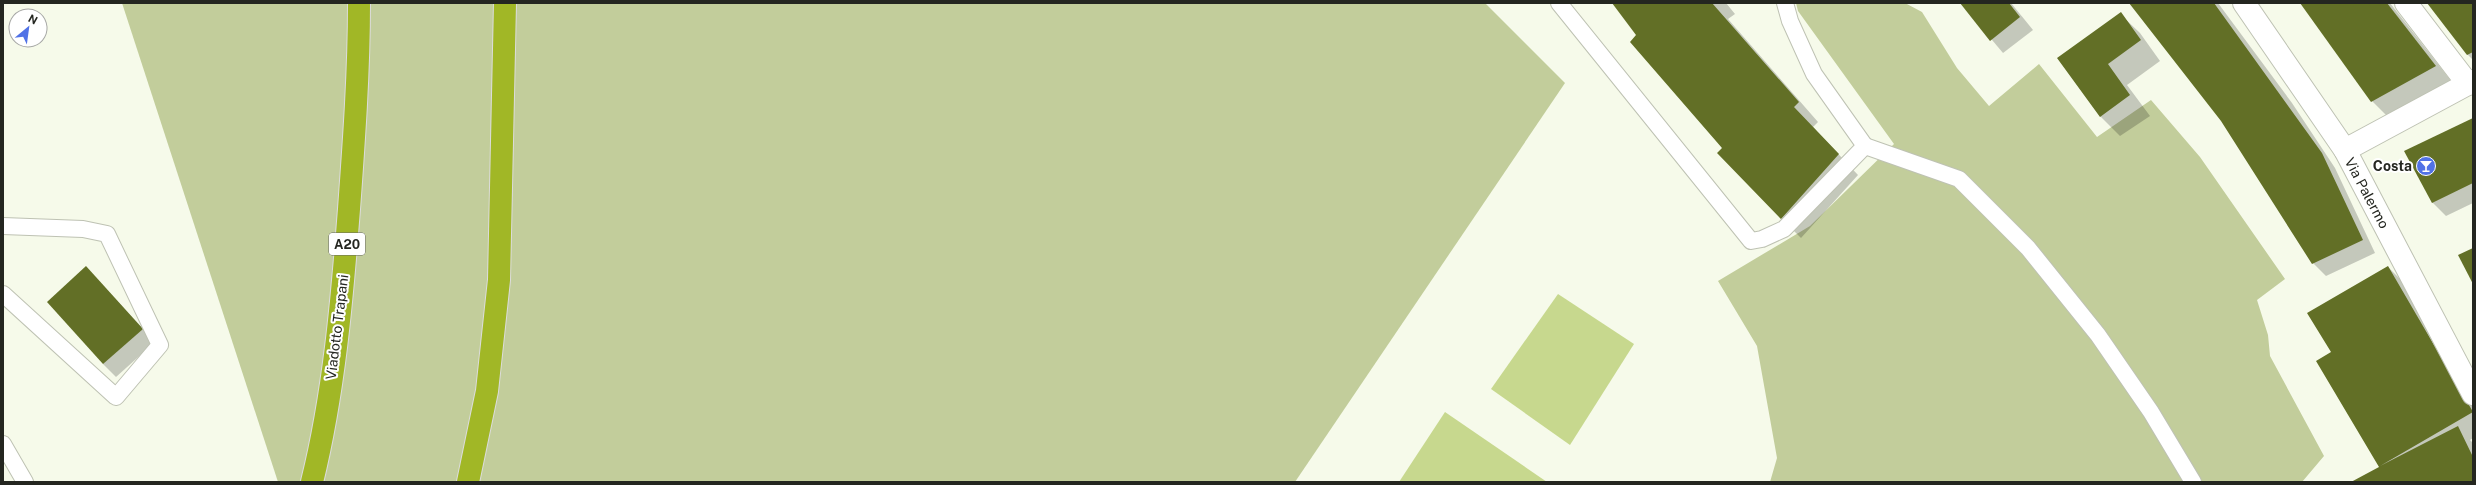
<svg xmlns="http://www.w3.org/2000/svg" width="2476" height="485" viewBox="0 0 2476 485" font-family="'Public Sans',sans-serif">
  <rect width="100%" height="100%" fill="#f6faea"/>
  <g fill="#c2cd9b">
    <polygon points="122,3 1485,3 1565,83 1295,482 278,482"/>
    <polygon points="1796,3 1905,3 1922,12 1957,68 1989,106 2039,64 2097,137 2151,100 2200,157 2285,279 2257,300 2268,335 2270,356 2324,456 2302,482 1770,482 1777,458 1757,346 1718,281 1810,226 1894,144 1798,11"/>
  </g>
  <g fill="#c7d88e">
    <polygon points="1558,294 1634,344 1570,445 1491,389"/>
    <polygon points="1445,412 1547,482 1399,482"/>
  </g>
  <g fill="#0003">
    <polygon points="1613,3 1726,3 1735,14 1728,19 1818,122 1813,127 1858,175 1801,238 1781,218 1723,149"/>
    <polygon points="1961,3 2011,3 2033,30 2003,53"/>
    <polygon points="2131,3 2218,3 2292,103 2335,168 2375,253 2326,276 2313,263 2222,121"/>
    <polygon points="2301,3 2390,3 2455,86 2392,121 2372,101"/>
    <polygon points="2428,3 2473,3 2473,60 2468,55"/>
    <polygon points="2120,14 2140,33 2160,61 2127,85 2150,116 2120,136 2100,116 2058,58"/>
    <polygon points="2473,119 2473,203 2446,216 2432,202"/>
    <polygon points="2388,267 2405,284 2473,399 2473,438 2470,440 2473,443 2473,482 2353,482 2380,468 2332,353"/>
    <polygon points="99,281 155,342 116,377 103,364"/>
  </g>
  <g fill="#626f26">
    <polygon points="1612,3 1712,3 1799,102 1794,107 1839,154 1781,219 1717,153 1722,148 1630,42 1636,35"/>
    <polygon points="1960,3 2009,3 2020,17 1990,41"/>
    <polygon points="2129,3 2214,3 2322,153 2363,240 2312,264 2221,121"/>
    <polygon points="2300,3 2387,3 2436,66 2371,102"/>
    <polygon points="2427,3 2473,3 2473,52 2467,55"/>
    <polygon points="2121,12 2141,40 2108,64 2130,95 2100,117 2057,58"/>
    <polygon points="2473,118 2473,183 2432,203 2404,151"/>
    <polygon points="2473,248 2473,284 2458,255"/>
    <polygon points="86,266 143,329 103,364 47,302"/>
    <polygon points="2388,266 2473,412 2380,466 2458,426 2473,457 2473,482 2351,482 2379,467 2316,361 2331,352 2307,313"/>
  </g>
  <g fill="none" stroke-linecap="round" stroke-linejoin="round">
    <defs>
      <g id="service">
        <polyline points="1559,3 1751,241 1762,239 1784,229 1865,146 1814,74 1790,21 1785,3"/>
        <polyline points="1865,146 1959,179 2028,248 2098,335 2151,412 2193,482"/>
        <polyline points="3,226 83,229 107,234 160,345 116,397 3,294"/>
        <polyline points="3,444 25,482"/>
      </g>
      <polyline id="pedestrian" points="2406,3 2468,84"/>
      <g id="minor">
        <polyline points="2244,3 2345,150 2473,394"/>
        <polyline points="2345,150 2473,81"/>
      </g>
      <g id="motorway">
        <path d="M312,482c22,-89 30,-182 37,-273 5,-68 10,-137 10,-206"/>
        <polyline points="468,482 487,391 499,280 505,3"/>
      </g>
    </defs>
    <use href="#service" stroke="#bec2b3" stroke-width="18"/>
    <use href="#pedestrian" stroke="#bec2b3" stroke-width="24"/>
    <use href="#minor" stroke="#bec2b3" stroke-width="24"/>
    <use href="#motorway" stroke="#dcdcdb" stroke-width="24"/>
    <use href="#service" stroke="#fff" stroke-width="16"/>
    <use href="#pedestrian" stroke="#fff" stroke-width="22"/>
    <use href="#minor" stroke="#fff" stroke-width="22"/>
    <use href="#motorway" stroke="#a1b726" stroke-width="22"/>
  </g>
  <defs>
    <symbol id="bar-disc" viewBox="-11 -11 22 22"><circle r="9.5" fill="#5172e6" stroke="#fff"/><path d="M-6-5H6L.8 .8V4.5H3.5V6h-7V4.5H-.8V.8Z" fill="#fff"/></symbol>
  </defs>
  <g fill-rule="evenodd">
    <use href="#bar-disc" x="2415" y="155" width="22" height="22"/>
  </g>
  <g text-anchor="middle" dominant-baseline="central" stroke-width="4" stroke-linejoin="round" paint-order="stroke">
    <rect fill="#fff" stroke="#666763" stroke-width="1" x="329" y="233" width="36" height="22" rx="3"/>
    <g font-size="13" font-weight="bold" fill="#242620">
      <text x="347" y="244">A20</text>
    </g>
    <g font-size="14" font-weight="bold" fill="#242620" stroke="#fff" text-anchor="end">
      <text x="2412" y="166">Costa</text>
    </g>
    <g font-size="14" fill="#242620" stroke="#fff">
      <text transform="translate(2367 193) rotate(62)">Via Palermo</text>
      <text transform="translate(337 327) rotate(-83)">Viadotto Trapani</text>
    </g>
  </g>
  <rect width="2476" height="485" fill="none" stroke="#242620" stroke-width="8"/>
  <g transform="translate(28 28) rotate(29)"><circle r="19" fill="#ffffff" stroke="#a7a8a6"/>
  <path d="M0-3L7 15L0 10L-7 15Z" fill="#5172e6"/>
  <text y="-6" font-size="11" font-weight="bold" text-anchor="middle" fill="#242620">N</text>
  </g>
</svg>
